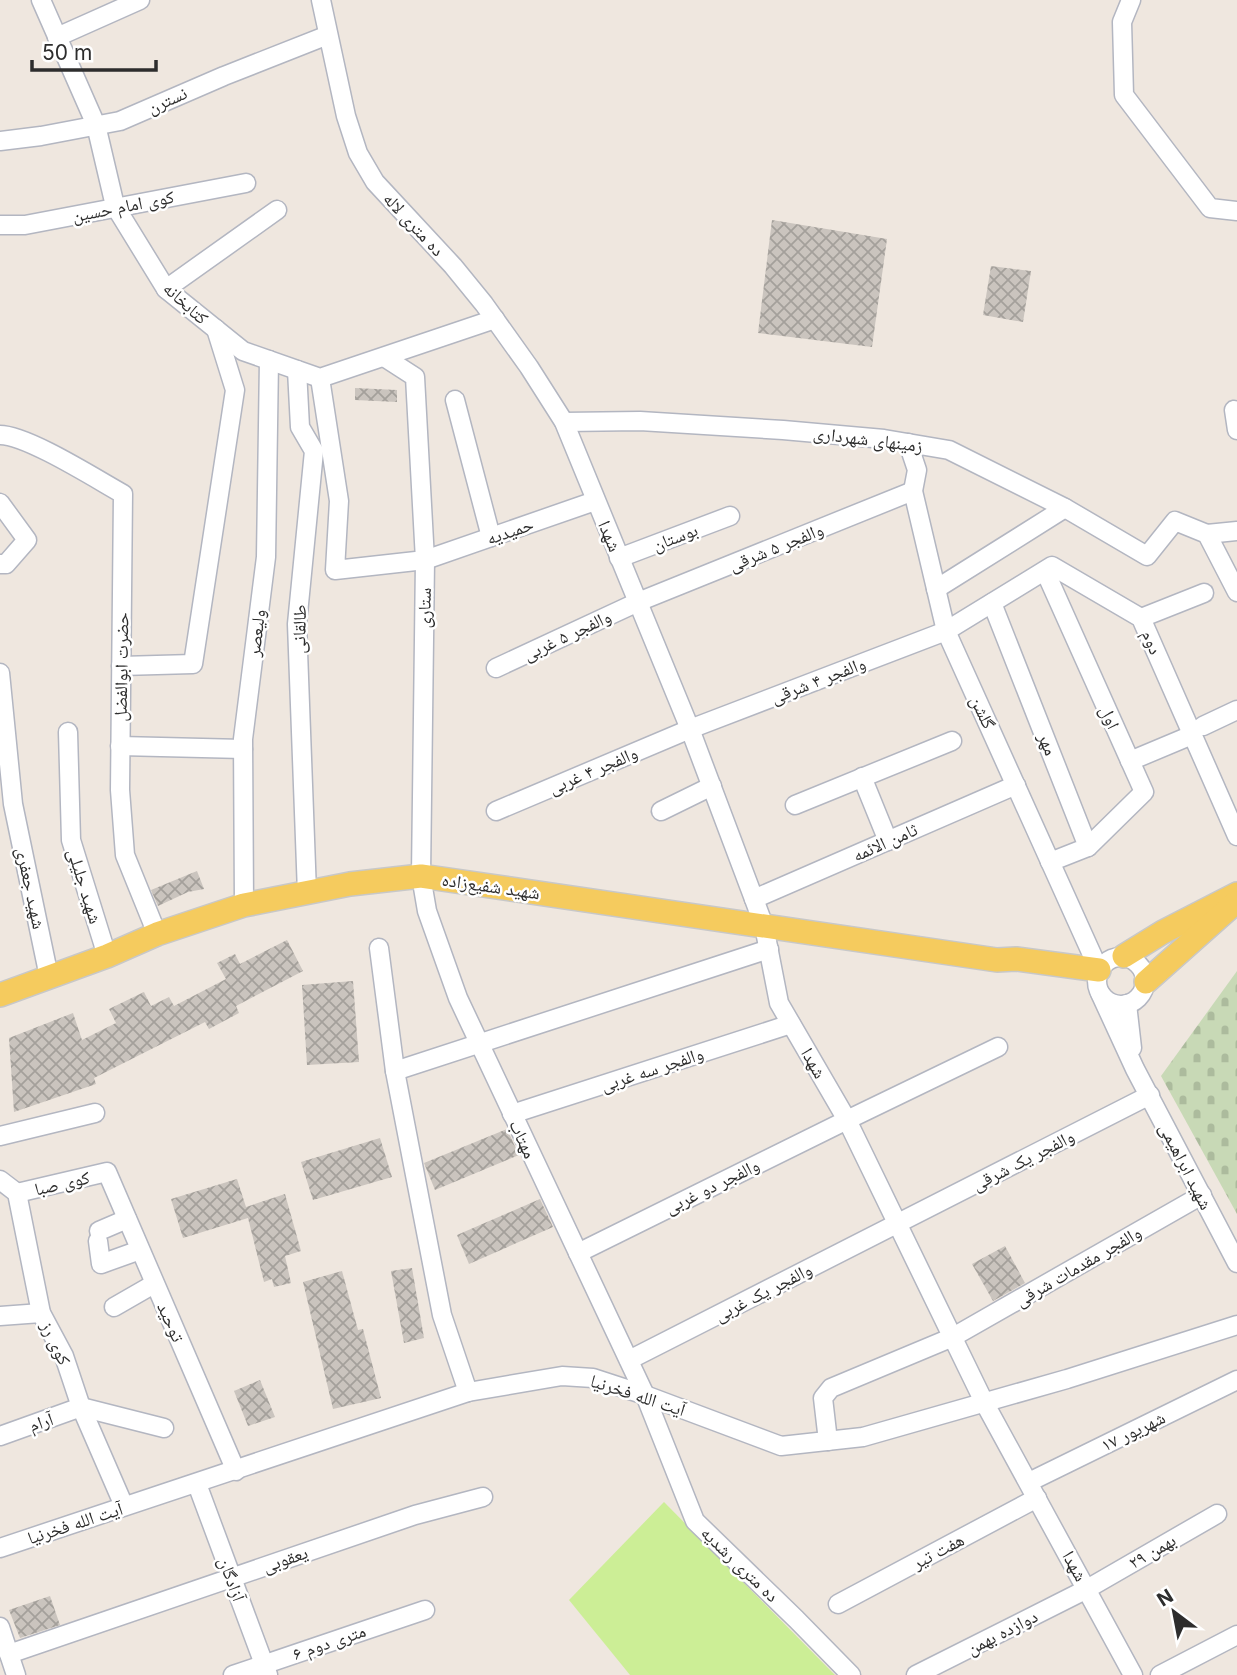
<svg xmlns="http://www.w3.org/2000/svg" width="1237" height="1675" viewBox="0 0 1237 1675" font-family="Inter,'Noto Naskh Arabic',sans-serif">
  <defs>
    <pattern id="cemetery-stones" width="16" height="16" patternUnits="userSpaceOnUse" patternTransform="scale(1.75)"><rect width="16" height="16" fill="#c8d9b6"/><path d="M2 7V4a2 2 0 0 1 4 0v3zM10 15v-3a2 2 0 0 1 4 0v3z" fill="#acbb9d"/></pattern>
    <pattern id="building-cross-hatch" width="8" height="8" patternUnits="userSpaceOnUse" patternTransform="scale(1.75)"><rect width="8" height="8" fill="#cac4be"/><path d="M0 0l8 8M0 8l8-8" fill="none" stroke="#a4a09b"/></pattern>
  </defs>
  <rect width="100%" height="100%" fill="#efe7df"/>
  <polygon fill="url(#cemetery-stones)" points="1237,971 1237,1214 1161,1076"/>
  <polygon fill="#ccee96" points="664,1502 835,1675 630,1675 569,1600"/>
  <g fill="url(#building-cross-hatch)">
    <polygon points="772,220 887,239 872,347 758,333"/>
    <polygon points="991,266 1031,271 1023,322 983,315"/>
    <polygon points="355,388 397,390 397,402 355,400"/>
    <polygon points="197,871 204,889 188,892 158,906 151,890"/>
    <polygon points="287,940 303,971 236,1006 239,1013 209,1029 205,1022 94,1078 96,1084 14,1112 9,1038 73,1013 82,1040 116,1023 109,1009 144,992 151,1006 169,997 174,1006 226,979 217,963 235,954 240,964"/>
    <polygon points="353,981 359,1062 307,1065 302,985"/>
    <polygon points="507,1129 519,1155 435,1190 424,1163"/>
    <polygon points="380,1138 392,1177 313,1200 301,1162"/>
    <polygon points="237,1179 246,1207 285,1194 301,1251 285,1256 291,1283 274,1287 272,1279 264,1282 248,1218 183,1238 171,1199"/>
    <polygon points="540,1199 553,1227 469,1264 457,1235"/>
    <polygon points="1005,1246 1025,1283 993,1301 972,1264"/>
    <polygon points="412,1268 424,1338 404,1343 391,1271"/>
    <polygon points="342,1271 358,1330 363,1329 381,1398 333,1409 303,1282"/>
    <polygon points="260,1380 275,1417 248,1426 234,1391"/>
    <polygon points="50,1596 60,1625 20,1638 9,1610"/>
  </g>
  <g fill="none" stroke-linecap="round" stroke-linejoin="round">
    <defs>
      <g id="minor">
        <polyline points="41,0 96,125 115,206 166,289 243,351 320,378 495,319"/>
        <polyline points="321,0 346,116 358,153 375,182 453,266 484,304 529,367 564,422 690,729 754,899 764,926 779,1003 847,1120 984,1402 1133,1675"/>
        <polyline points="1131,0 1122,22 1124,95 1210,208 1237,211"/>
        <polyline points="57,37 140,0"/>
        <polyline points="0,141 41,136 120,121 224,76 328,35"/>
        <polyline points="0,225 25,225 246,183"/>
        <polyline points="166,289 277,210"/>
        <polyline points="384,357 415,377 425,560 421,876 427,911 458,998 645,1395 695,1521 796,1619 851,1675"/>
        <polyline points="297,370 300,427 314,451 297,624 307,893"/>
        <polyline points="320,378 339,501 335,570 425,560 595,501"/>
        <polyline points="455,400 491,537"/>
        <polyline points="1234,410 1237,430"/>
        <polyline points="564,422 640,421 783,430 884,439 949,450 1065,508 1147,556 1175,521 1207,534 1237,592"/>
        <path d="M0,435c27,0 96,44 123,59l-3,296 5,65 32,79"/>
        <polyline points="908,443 917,470 913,491 946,631 1099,970"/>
        <polyline points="0,503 27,540 6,564 0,564"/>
        <polyline points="1207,534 1237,531"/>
        <polyline points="619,558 730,516"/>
        <polyline points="1045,571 1144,792 1088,847"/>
        <polyline points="936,589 1065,508"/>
        <polyline points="992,603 1088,847 1050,862"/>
        <polyline points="1141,618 1204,593"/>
        <polyline points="121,666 193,664 235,390 216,329"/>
        <polyline points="496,668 638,602 913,491"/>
        <polyline points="0,673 13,804 49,977"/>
        <polyline points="1203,726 1237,710"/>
        <polyline points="68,732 71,840 107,956"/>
        <polyline points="120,746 243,749"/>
        <polyline points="1130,761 1192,735"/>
        <polyline points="862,777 888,841"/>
        <polyline points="795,805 952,741"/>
        <polyline points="496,811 690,729 946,631 1052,566 1141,618 1237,836"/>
        <polyline points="661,811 712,786"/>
        <polyline points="754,899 1016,785"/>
        <polyline points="244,905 243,739 266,557 269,360"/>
        <polyline points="379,948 395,1071 442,1315 468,1392"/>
        <circle cx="1121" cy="981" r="24"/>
        <polyline points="1100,993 1135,1069 1237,1263"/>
        <polyline points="1127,1004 1132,1048"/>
        <polyline points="395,1071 769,949"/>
        <polyline points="512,1114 791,1024"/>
        <polyline points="0,1136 95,1113"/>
        <polyline points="0,1180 17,1193 41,1313 64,1356 81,1407 124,1506"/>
        <polyline points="17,1193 107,1172 236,1471"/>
        <polyline points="99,1231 127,1219"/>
        <polyline points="98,1241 101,1264 140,1250"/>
        <polyline points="578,1253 847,1120 998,1047"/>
        <polyline points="114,1307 154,1284"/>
        <polyline points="0,1316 41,1313"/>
        <polyline points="629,1360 1150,1095"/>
        <polyline points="0,1436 81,1407 164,1428"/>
        <polyline points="828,1441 823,1398 831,1388 953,1337 1202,1195"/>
        <polyline points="1029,1482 1237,1380"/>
        <polyline points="197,1484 268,1675"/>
        <polyline points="0,1548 468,1392 562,1376 593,1378 645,1395 781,1446 863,1437 1067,1379 1237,1325"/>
        <polyline points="838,1604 1037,1498"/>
        <polyline points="0,1627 16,1675"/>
        <polyline points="9,1654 415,1515 483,1497"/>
        <polyline points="233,1675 425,1610"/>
        <polyline points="916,1675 1087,1589 1217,1514"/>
        <polyline points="1160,1675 1237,1635"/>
      </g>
      <g id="major">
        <polyline points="1124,956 1163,932 1237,894"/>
        <polyline points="1146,982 1235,903"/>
        <polyline points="0,995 107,956 157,934 244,905 350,884 421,876 997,960 1016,959 1099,970"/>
      </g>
    </defs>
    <use href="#minor" stroke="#b3b6c1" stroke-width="21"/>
    <use href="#major" stroke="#c8c8c8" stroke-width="26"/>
    <use href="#minor" stroke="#fff" stroke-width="18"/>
    <use href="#major" stroke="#f5cb5e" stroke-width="23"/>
  </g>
  <g text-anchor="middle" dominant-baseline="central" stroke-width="5" stroke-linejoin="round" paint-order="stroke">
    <g font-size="18" fill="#2d2d2d" stroke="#fff">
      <text transform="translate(167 100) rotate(-24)">نسترن</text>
      <text transform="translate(123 206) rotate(-11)">کوی امام حسین</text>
      <text transform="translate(414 224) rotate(47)">ده متری لاله</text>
      <text transform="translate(186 303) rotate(42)">کتابخانه</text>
      <text transform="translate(868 439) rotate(7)">زمینهای شهرداری</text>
      <text transform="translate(510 531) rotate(-19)">حمیدیه</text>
      <text transform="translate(610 536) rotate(67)">شهدا</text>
      <text transform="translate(675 537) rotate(-21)">بوستان</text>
      <text transform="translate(776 547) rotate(-22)">والفجر ۵ شرقی</text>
      <text transform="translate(424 608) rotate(-89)">ستاری</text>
      <text transform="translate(299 629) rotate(-89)">طالقانی</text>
      <text transform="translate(256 633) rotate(-83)">ولیعصر</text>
      <text transform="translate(567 635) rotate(-25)">والفجر ۵ غربی</text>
      <text transform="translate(1152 642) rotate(67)">دوم</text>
      <text transform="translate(121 667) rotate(-89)">حضرت ابوالفضل</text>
      <text transform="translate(818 680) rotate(-21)">والفجر ۴ شرقی</text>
      <text transform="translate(983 712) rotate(65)">گلشن</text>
      <text transform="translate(1110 717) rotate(66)">اول</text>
      <text transform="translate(1048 744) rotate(68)">مهر</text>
      <text transform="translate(593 770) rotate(-23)">والفجر ۴ غربی</text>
      <text transform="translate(885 842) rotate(-24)">ثامن الائمه</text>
      <text transform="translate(85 886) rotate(73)">شهید جلیلی</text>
      <text transform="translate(491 886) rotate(8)">شهید شفیع‌زاده</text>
      <text transform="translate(31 888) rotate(78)">شهید جعفری</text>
      <text transform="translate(814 1063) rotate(60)">شهدا</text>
      <text transform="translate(652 1069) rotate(-18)">والفجر سه غربی</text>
      <text transform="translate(523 1139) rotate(65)">مهتاب</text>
      <text transform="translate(1023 1160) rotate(-27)">والفجر یک شرقی</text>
      <text transform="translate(1186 1166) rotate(63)">شهید ابراهیمی</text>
      <text transform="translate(62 1183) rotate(-13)">کوی صبا</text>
      <text transform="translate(712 1186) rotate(-26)">والفجر دو غربی</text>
      <text transform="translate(1078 1266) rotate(-30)">والفجر مقدمات شرقی</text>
      <text transform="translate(763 1292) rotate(-27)">والفجر یک غربی</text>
      <text transform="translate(171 1322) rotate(66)">توحید</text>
      <text transform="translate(56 1343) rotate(65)">کوی رز</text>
      <text transform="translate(638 1395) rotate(18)">آیت الله فخرنیا</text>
      <text transform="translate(41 1422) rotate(-19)">آرام</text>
      <text transform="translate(1133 1431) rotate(-26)">۱۷ شهریور</text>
      <text transform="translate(75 1523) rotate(-18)">آیت الله فخرنیا</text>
      <text transform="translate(938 1551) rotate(-28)">هفت تیر</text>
      <text transform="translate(1152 1551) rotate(-30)">۲۹ بهمن</text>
      <text transform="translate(285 1559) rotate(-19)">یعقوبی</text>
      <text transform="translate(740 1564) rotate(44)">ده متری رشدیه</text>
      <text transform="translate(1075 1566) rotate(61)">شهدا</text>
      <text transform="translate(232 1579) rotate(70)">آزادگان</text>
      <text transform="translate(1002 1632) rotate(-27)">دوازده بهمن</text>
      <text transform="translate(329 1642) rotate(-19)">۶ متری دوم</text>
    </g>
  </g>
  <g transform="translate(1174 1612) rotate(328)" stroke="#ffffff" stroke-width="5" paint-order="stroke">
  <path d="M0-5L12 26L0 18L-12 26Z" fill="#2d2d2d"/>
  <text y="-10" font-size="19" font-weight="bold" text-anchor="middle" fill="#2d2d2d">N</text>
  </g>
  <path d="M32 60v10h124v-10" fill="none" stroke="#2d2d2d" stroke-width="3.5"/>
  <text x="42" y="60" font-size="21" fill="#2d2d2d" stroke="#ffffff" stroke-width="5" paint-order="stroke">50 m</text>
</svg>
